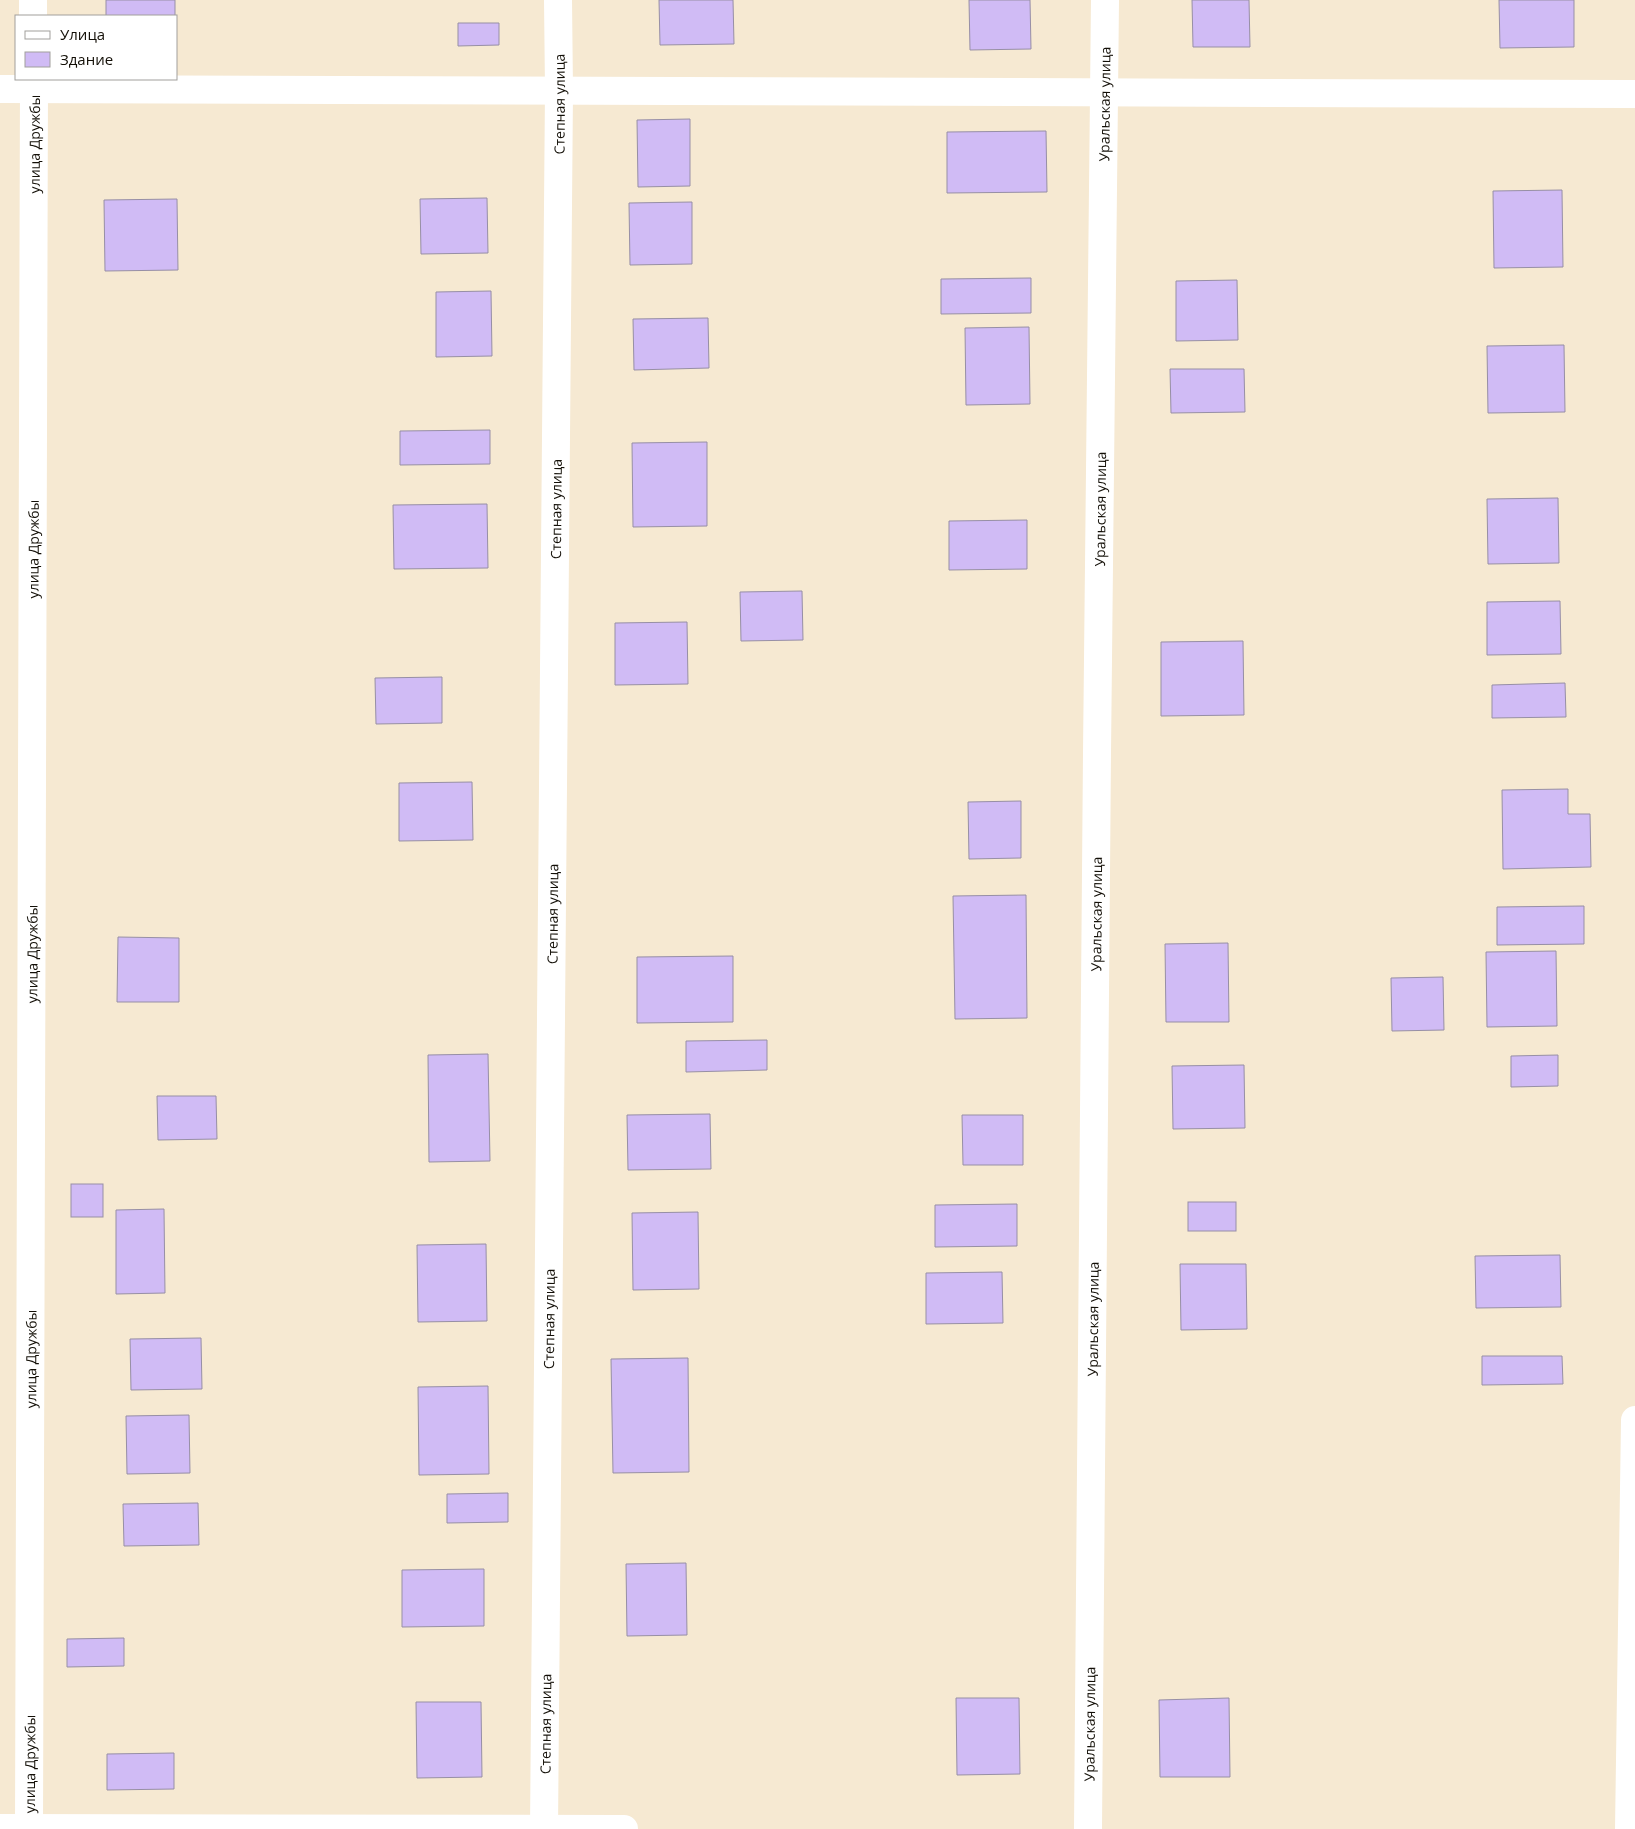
<svg xmlns="http://www.w3.org/2000/svg" width="1635" height="1829" viewBox="0 0 1635 1829" font-family="'Open Sans',sans-serif">
  <rect width="100%" height="100%" fill="#f6e9d2"/>
  <g fill="#d0bbf5" stroke="#978fa5">
    <rect x="106" y="0" width="69" height="16"/>
    <polygon points="659,0 733,0 734,44 660,45"/>
    <polygon points="969,0 1030,0 1031,49 970,50"/>
    <polygon points="1192,0 1249,0 1250,47 1193,47"/>
    <polygon points="1499,0 1574,0 1574,47 1500,48"/>
    <polygon points="458,23 499,23 499,45 458,46"/>
    <polygon points="690,119 690,186 638,187 637,120"/>
    <polygon points="1046,131 1047,192 947,193 947,132"/>
    <polygon points="1562,190 1563,267 1494,268 1493,191"/>
    <polygon points="487,198 488,253 421,254 420,199"/>
    <polygon points="177,199 178,270 105,271 104,200"/>
    <polygon points="692,202 692,264 630,265 629,203"/>
    <polygon points="1031,278 1031,313 941,314 941,279"/>
    <polygon points="1237,280 1238,340 1176,341 1176,281"/>
    <polygon points="491,291 492,356 436,357 436,292"/>
    <polygon points="708,318 709,368 634,370 633,319"/>
    <polygon points="1029,327 1030,404 966,405 965,328"/>
    <polygon points="1564,345 1565,412 1488,413 1487,346"/>
    <polygon points="1170,369 1244,369 1245,412 1171,413"/>
    <polygon points="490,430 490,464 400,465 400,431"/>
    <polygon points="707,442 707,526 633,527 632,443"/>
    <polygon points="1558,498 1559,563 1488,564 1487,499"/>
    <polygon points="487,504 488,568 394,569 393,505"/>
    <polygon points="1027,520 1027,569 949,570 949,521"/>
    <polygon points="802,591 803,640 741,641 740,592"/>
    <polygon points="1560,601 1561,654 1487,655 1487,602"/>
    <polygon points="687,622 688,684 615,685 615,623"/>
    <polygon points="1243,641 1244,715 1161,716 1161,642"/>
    <polygon points="442,677 442,723 376,724 375,678"/>
    <polygon points="1565,683 1566,717 1492,718 1492,685"/>
    <polygon points="472,782 473,840 399,841 399,783"/>
    <polygon points="1568,789 1568,814 1590,814 1591,867 1503,869 1502,790"/>
    <polygon points="1021,801 1021,858 969,859 968,802"/>
    <polygon points="1026,895 1027,1018 955,1019 953,896"/>
    <polygon points="1584,906 1584,944 1497,945 1497,907"/>
    <polygon points="118,937 179,938 179,1002 117,1002"/>
    <polygon points="1228,943 1229,1022 1166,1022 1165,944"/>
    <polygon points="1556,951 1557,1026 1487,1027 1486,952"/>
    <polygon points="733,956 733,1022 637,1023 637,957"/>
    <polygon points="1443,977 1444,1030 1392,1031 1391,978"/>
    <polygon points="767,1040 767,1070 686,1072 686,1041"/>
    <polygon points="488,1054 490,1161 429,1162 428,1055"/>
    <polygon points="1558,1055 1558,1086 1511,1087 1511,1056"/>
    <polygon points="1244,1065 1245,1128 1173,1129 1172,1066"/>
    <polygon points="157,1096 216,1096 217,1139 158,1140"/>
    <polygon points="710,1114 711,1169 628,1170 627,1115"/>
    <polygon points="962,1115 1023,1115 1023,1165 963,1165"/>
    <rect x="71" y="1184" width="32" height="33"/>
    <rect x="1188" y="1202" width="48" height="29"/>
    <polygon points="1017,1204 1017,1246 935,1247 935,1205"/>
    <polygon points="164,1209 165,1293 116,1294 116,1210"/>
    <polygon points="698,1212 699,1289 633,1290 632,1213"/>
    <polygon points="486,1244 487,1321 418,1322 417,1245"/>
    <polygon points="1560,1255 1561,1307 1476,1308 1475,1256"/>
    <polygon points="1180,1264 1246,1264 1247,1329 1181,1330"/>
    <polygon points="1002,1272 1003,1323 926,1324 926,1273"/>
    <polygon points="201,1338 202,1389 131,1390 130,1339"/>
    <polygon points="1482,1356 1562,1356 1563,1384 1482,1385"/>
    <polygon points="688,1358 689,1472 613,1473 611,1359"/>
    <polygon points="488,1386 489,1474 419,1475 418,1387"/>
    <polygon points="189,1415 190,1473 127,1474 126,1416"/>
    <polygon points="508,1493 508,1522 447,1523 447,1494"/>
    <polygon points="198,1503 199,1545 124,1546 123,1504"/>
    <polygon points="686,1563 687,1635 627,1636 626,1564"/>
    <polygon points="484,1569 484,1626 402,1627 402,1570"/>
    <polygon points="124,1638 124,1666 67,1667 67,1639"/>
    <polygon points="956,1698 1019,1698 1020,1774 957,1775"/>
    <polygon points="1229,1698 1230,1777 1160,1777 1159,1700"/>
    <polygon points="416,1702 481,1702 482,1777 417,1778"/>
    <polygon points="174,1753 174,1789 107,1790 107,1754"/>
  </g>
  <g fill="none" stroke-linecap="round" stroke-linejoin="round">
    <g stroke="#fff" stroke-width="28">
      <polyline points="33,0 33,16"/>
      <polyline points="0,89 1635,94"/>
      <polyline points="0,1828 624,1829"/>
      <path id="s1" d="M29,1829l5,-1750"/>
      <path id="s2" d="M544,1829l15,-1739 -1,-90"/>
      <path id="s3" d="M1088,1829l9,-1076 8,-753"/>
      <polyline points="1629,1829 1635,1420"/>
    </g>
  </g>
  <g text-anchor="middle" dominant-baseline="central" stroke-width="4" stroke-linejoin="round" paint-order="stroke">
    <g font-size="14" fill="#130f07" stroke="#fff">
      <text stroke="none"><textPath href="#s2" startOffset="1725">Степная улица</textPath></text>
      <text stroke="none"><textPath href="#s3" startOffset="1725">Уральская улица</textPath></text>
      <text stroke="none"><textPath href="#s1" startOffset="1685">улица Дружбы</textPath></text>
      <text stroke="none"><textPath href="#s2" startOffset="1320">Степная улица</textPath></text>
      <text stroke="none"><textPath href="#s3" startOffset="1320">Уральская улица</textPath></text>
      <text stroke="none"><textPath href="#s1" startOffset="1280">улица Дружбы</textPath></text>
      <text stroke="none"><textPath href="#s2" startOffset="915">Степная улица</textPath></text>
      <text stroke="none"><textPath href="#s3" startOffset="915">Уральская улица</textPath></text>
      <text stroke="none"><textPath href="#s1" startOffset="875">улица Дружбы</textPath></text>
      <text stroke="none"><textPath href="#s2" startOffset="510">Степная улица</textPath></text>
      <text stroke="none"><textPath href="#s3" startOffset="510">Уральская улица</textPath></text>
      <text stroke="none"><textPath href="#s1" startOffset="470">улица Дружбы</textPath></text>
      <text stroke="none"><textPath href="#s2" startOffset="105">Степная улица</textPath></text>
      <text stroke="none"><textPath href="#s3" startOffset="105">Уральская улица</textPath></text>
      <text stroke="none"><textPath href="#s1" startOffset="65">улица Дружбы</textPath></text>
    </g>
  </g>
  <rect x="15" y="15" width="162" height="65" fill="#ffffff" stroke="#a19f9c"/>
  <rect x="25" y="31" width="25" height="8" fill="#ffffff" stroke="#a19f9c"/>
  <text x="60" y="40" font-size="15" fill="#130f07">Улица</text>
  <rect x="25" y="52" width="25" height="15" fill="#d0bbf5" stroke="#a19f9c"/>
  <text x="60" y="65" font-size="15" fill="#130f07">Здание</text>
</svg>
